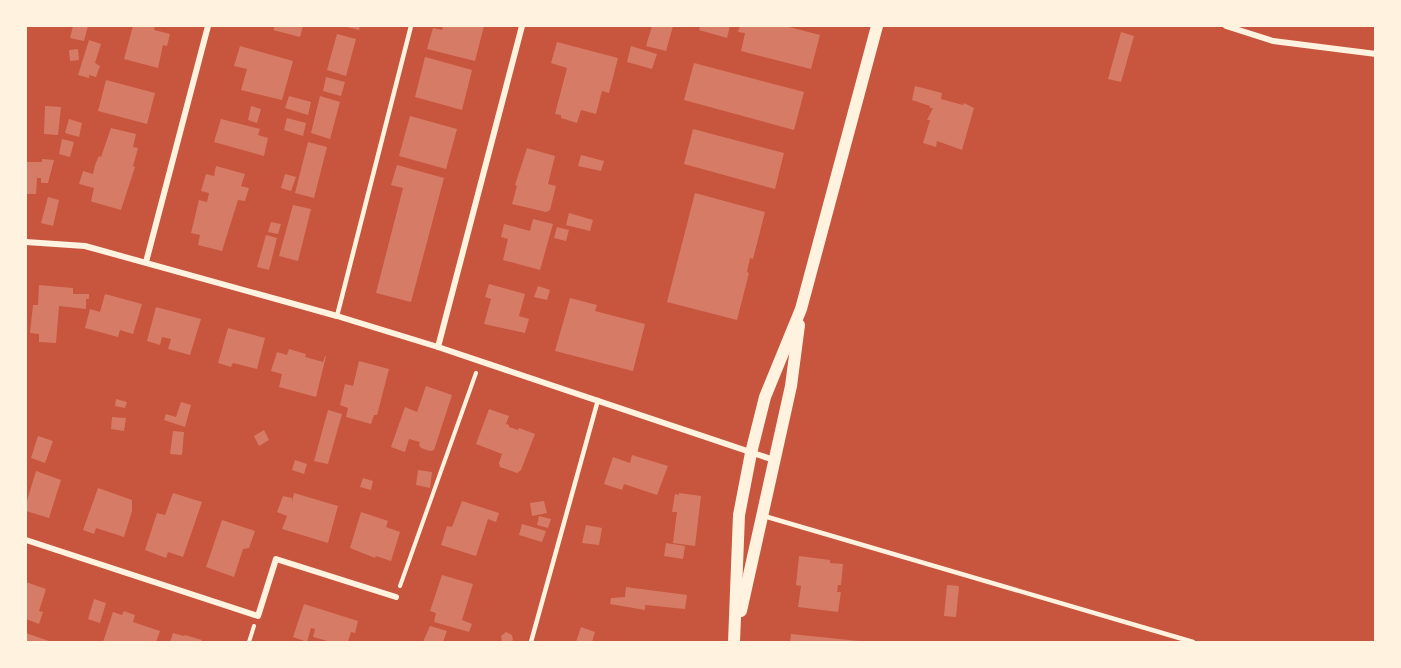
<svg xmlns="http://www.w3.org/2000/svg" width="1401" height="668" viewBox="0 0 1401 668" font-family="'Sofia Sans Condensed',sans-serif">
  <rect width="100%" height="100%" fill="#c8553d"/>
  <g fill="#d67c66">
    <polygon points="73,26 88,26 84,41 70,38"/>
    <polygon points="133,26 155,26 154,30 170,34 167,46 163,45 158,68 124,59"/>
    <polygon points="275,26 303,26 300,37 273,30"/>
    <polygon points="343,26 360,26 359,30"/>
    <polygon points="443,26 484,26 475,61 427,49 433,28 442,30"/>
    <polygon points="652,26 673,26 666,51 646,46"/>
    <polygon points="700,26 730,26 727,38 699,30"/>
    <polygon points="740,26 785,26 820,35 811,69 741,51 745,33 738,32"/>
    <polygon points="1121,32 1134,36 1121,82 1108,79"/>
    <polygon points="337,34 356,39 346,76 327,70"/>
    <polygon points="89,40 101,44 95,63 100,66 96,77 89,75 89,78 78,75"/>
    <polygon points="557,42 618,58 609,93 602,91 596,114 581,110 577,123 561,118 561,115 555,114 567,68 551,63"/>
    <polygon points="240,46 293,61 282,100 241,90 247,69 234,66"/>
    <polygon points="631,46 657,54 652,69 627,62"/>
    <polygon points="78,49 79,60 70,61 69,50"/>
    <polygon points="425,57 472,70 462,110 415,97"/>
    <polygon points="694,63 804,92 794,130 684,100"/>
    <polygon points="326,77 345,82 341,96 323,91"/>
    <polygon points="106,80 155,93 147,124 98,111"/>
    <polygon points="915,86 942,93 941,99 963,105 964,103 974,108 962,150 937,141 936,147 923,143 930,120 927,120 933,108 930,108 930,106 912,100"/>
    <polygon points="289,96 311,102 308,115 285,108"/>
    <polygon points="320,96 340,102 330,139 311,133"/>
    <polygon points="45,106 61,107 58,135 44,134"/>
    <polygon points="251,106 261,109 257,123 248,120"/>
    <polygon points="410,116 457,129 446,169 399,156"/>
    <polygon points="287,118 306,123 303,136 284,130"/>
    <polygon points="69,119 82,123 79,137 65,133"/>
    <polygon points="221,119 260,129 258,135 268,138 264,156 214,142"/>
    <polygon points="111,128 136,134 133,147 138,148 133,166 135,167 121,210 93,202 91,201 94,188 79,184 83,171 93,174 95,165 99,156 101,157"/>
    <polygon points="693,129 784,153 775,189 684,164"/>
    <polygon points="62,139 74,142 70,157 59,154"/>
    <polygon points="308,142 327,147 314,198 295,193"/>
    <polygon points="527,148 555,156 548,184 556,186 550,210 546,212 512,204 517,186 515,185"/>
    <polygon points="581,155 604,161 601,171 578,166"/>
    <polygon points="42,159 54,160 48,183 41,183 41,178 37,178 36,194 26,194 26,162 42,162"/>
    <polygon points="397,165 444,178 411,302 376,293 403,188 391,185"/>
    <polygon points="216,166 245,174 241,186 249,188 245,201 238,200 222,251 198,245 200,235 191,233 199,200 207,202 209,193 201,191 206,174 214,176"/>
    <polygon points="285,174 296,177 291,191 281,188"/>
    <polygon points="695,193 765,212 753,259 750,258 747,272 749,273 737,320 667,302"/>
    <polygon points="48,197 59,200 53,226 41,223"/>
    <polygon points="293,205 311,209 298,261 279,256"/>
    <polygon points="569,213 593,220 590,231 566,225"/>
    <polygon points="533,219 553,224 540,270 503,260 508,239 501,237 504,224 530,231"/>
    <polygon points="271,222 281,224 278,234 268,232"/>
    <polygon points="557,227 569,230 566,241 554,238"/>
    <polygon points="266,235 277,238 269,270 257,267"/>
    <polygon points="489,284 525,294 519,316 529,319 525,333 484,324 491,299 485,297"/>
    <polygon points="39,285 73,288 73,294 89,294 89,299 86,299 86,309 59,306 56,343 39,342 39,334 30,333 33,305 38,305"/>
    <polygon points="538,286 550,290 547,300 534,297"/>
    <polygon points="105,294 142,304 133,334 120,330 118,337 85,328 90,309 100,312"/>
    <polygon points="570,298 597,305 595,311 645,324 633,371 555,351"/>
    <polygon points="156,307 201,319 190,355 168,349 171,339 162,337 160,345 147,341"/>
    <polygon points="228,328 265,338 257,369 233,363 231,367 218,363"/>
    <polygon points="289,349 306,354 305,357 323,362 325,356 326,356 316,397 279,387 282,374 271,371 277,352 287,355"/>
    <polygon points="359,361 389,369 377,415 374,415 371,424 346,417 348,408 340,405 345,384 353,386"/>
    <polygon points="426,386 452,395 434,450 430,451 421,448 419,445 420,442 409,439 405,452 391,447 405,407 417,412"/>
    <polygon points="116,399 127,402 125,408 115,406"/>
    <polygon points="181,402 191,405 185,427 164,420 166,414 176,417"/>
    <polygon points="489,409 509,416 506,424 509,425 509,427 518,430 519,428 535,434 521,470 517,473 500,467 499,463 502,454 476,444"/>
    <polygon points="328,410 342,414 328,464 314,461"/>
    <polygon points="112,417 126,418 124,431 111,429"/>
    <polygon points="264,430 269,440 259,446 254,436"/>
    <polygon points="173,431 184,432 182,455 170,454"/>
    <polygon points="38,436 53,441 45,463 31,458"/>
    <polygon points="632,455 668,466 657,495 624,484 622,490 604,484 613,457 630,463"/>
    <polygon points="295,460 307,464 304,474 292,470"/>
    <polygon points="418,470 432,472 430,488 416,485"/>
    <polygon points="36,471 61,480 49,518 26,511 26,504"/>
    <polygon points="363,478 373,481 371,490 360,487"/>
    <polygon points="98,488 132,500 132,511 124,537 96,528 94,534 83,530"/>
    <polygon points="173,493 202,502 183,557 168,552 166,558 145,550 157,513 165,515"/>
    <polygon points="294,493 338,506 328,543 282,529 287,516 277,512 283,496 292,498 292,502"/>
    <polygon points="679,493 701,496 695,546 673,543 677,512 672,512 675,494 679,495"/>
    <polygon points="462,501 499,513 496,522 488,519 476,556 441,545 447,526 452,527"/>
    <polygon points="544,501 547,513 532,516 530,503"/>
    <polygon points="361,512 388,521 386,527 400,532 391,561 376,556 375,558 350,548"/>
    <polygon points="539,516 551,519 548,528 537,525"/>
    <polygon points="222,520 255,531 249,548 243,549 234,577 206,567"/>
    <polygon points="522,524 546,531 542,542 519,535"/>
    <polygon points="586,525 602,528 599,545 582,543"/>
    <polygon points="666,543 685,546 683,559 664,556"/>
    <polygon points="799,556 830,560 830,563 843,564 841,585 838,585 837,592 841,592 838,612 798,607 801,586 796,585"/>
    <polygon points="442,575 473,584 462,620 472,624 469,632 434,622 436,613 430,611"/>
    <polygon points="26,582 46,589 39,611 43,612 39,624 26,619"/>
    <polygon points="947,585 959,586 956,617 944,616"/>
    <polygon points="626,587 687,595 685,609 645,605 645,610 610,604 611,598 625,597"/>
    <polygon points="94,599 106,603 100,623 88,619"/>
    <polygon points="304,604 358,621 355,633 351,632 348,642 331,642 313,637 315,629 311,628 307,642 293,637"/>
    <polygon points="124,611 135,615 133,622 160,631 156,642 103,642 113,612 122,615"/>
    <polygon points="430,626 447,631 443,642 423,642"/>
    <polygon points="581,627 595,632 592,642 576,642"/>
    <polygon points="506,632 512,635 513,640 511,642 502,642 501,636"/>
    <polygon points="26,633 52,642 26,642"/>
    <polygon points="173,633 184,636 185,635 202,640 201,642 170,642"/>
    <polygon points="791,634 859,641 859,642 790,642"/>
  </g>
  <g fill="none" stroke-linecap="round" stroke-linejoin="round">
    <g stroke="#fff3e0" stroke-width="4">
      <polyline points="400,586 476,373"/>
      <polyline points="249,642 254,626"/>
    </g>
    <g stroke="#fff3e0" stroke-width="4.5">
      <polyline points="337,316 411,26"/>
      <polyline points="764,516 1193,642"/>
      <polyline points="531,642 598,400"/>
    </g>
    <g stroke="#fff3e0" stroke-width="6">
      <polyline points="1226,26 1273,41 1376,54"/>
      <polyline points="26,242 85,246 337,316 438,347 774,460"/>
      <polyline points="146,262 208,26"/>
      <polyline points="438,347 522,26"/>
      <polyline points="26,540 258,616 276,559 396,597"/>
    </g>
    <g stroke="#fff3e0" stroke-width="12">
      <polyline points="741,611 791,386 799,325"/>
      <polyline points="734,642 739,515 751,453 765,397 801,309 877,26"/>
    </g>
  </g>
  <rect width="1401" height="668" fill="none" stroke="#fff3e0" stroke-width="54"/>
</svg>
